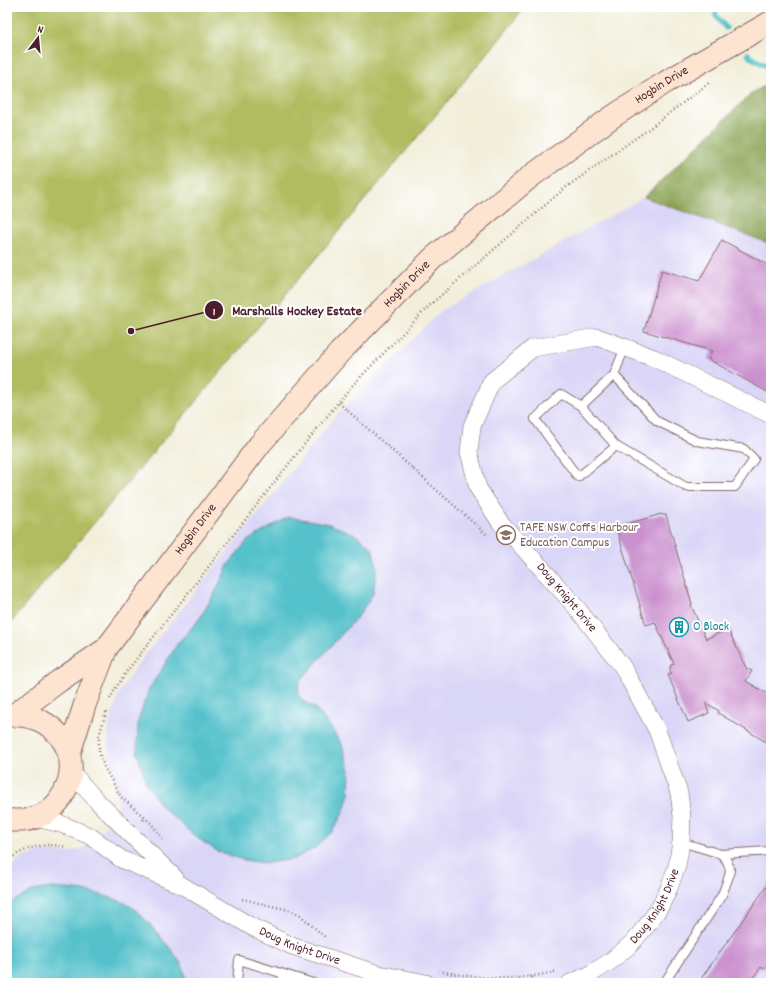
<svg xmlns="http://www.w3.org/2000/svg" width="778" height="990" viewBox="0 0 778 990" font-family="Dekko,sans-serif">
  <rect width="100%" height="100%" fill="#fff"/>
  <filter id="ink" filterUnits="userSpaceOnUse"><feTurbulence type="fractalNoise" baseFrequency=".025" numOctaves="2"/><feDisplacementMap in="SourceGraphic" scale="8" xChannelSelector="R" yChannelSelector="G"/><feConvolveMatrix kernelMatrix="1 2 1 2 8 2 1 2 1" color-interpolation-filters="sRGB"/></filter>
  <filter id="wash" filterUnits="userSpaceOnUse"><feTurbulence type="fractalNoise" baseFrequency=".012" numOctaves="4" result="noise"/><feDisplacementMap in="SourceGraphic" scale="16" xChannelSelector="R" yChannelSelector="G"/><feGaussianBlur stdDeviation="0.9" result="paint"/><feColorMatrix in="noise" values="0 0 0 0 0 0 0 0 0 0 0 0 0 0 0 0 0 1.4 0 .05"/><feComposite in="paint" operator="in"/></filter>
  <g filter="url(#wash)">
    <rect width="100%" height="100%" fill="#f2eeda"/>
    <polygon fill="#dad6f7" points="644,197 771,244 771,983 7,983 7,871 23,857 45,851 68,853 89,846 119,809 114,772 109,756 108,726 120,691 147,652 334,418 441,311"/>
    <polygon fill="#b0bc5e" stroke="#7d6e44" points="7,7 525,7 503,35 7,627"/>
    <polygon fill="#8ca455" stroke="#6b6240" points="771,83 771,244 644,197 753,92"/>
    <g fill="#54c1cb" stroke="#4f707b">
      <polygon points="288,517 326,523 355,534 372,548 377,567 373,594 359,615 300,681 298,690 301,700 316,709 329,725 342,745 350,770 349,794 343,813 332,832 315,848 294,859 267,863 243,860 217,851 196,837 161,806 146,783 137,751 138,721 148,691 178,643 200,618 217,589 228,565 247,541"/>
      <path d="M51,888c27,1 53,5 78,17 11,6 46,48 53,60 2,6 4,12 5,18h-180v-78l25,-14z"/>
    </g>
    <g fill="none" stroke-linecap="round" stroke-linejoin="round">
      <g stroke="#54c1cb" stroke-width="5.5">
        <polyline points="715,7 716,16 726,28"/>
        <polyline points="748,54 750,57 771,68"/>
      </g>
    </g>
    <g id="blocks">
      <g fill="#cb91cf">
        <polygon points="722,240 771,267 771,394 708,359 712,351 644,331 662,270 699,281"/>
        <polygon points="661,514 662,515 666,515 692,604 691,605 706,639 728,629 746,668 752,671 746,681 771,696 771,745 718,713 719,711 705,702 709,713 688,722 668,675 672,673 670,671 670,668 671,665 674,664 655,622 646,625 616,527"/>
        <polygon points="771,880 771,960 764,969 761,967 749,983 698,983"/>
      </g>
    </g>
  </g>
  <g filter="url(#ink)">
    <use href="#blocks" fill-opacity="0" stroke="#856768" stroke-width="1"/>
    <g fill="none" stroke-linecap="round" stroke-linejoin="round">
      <defs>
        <g id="service">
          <polyline points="614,375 581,406 616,446 686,487 735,487 754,459 744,449 697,441 657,421 614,375 625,347"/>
          <polyline points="581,406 561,394 535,419 578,477 616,446"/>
          <polyline points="721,854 771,851"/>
          <polyline points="237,983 239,960 313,983"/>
          <polyline points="282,983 283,974"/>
          <polyline points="664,983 722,895 729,876 730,869 727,861 721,854 681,842"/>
        </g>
        <g id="minor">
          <polyline points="70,771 97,801 175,878"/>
          <path id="s1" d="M35,818l26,6 29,12 31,23 62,27 69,41 40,19 87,28 47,9"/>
          <path id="s2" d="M570,983l19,-8 22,-14 20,-17 17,-20 13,-19 8,-17 8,-22 4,-24 1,-26 -3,-23 -22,-63 -35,-64 -46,-59 -76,-85 -22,-34 -9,-36 3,-26 20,-45 41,-33 64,-11 57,21 117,57"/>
        </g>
        <g id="secondary">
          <polyline points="14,715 59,681 106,649"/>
          <path d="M7,716c27,-4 54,11 62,38 7,26 -9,57 -35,64 -9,3 -18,3 -27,2"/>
          <path id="s3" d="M69,754l16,-50 21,-55 154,-205 80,-92 93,-94 97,-81 82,-60 54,-35 105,-60"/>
        </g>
      </defs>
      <use href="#service" stroke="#856768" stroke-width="10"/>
      <use href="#minor" stroke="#856768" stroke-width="18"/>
      <use href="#secondary" stroke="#856768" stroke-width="24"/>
      <g stroke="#856768" stroke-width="2.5" stroke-dasharray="1 3" stroke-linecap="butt">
        <polyline points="339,403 486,534"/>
        <polyline points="110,699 115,689 127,671 299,451 350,388 431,304 565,188 650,128 710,82"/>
        <polyline points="106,712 99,736 99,752 104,767 121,797 144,817 143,822"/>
        <polyline points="144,817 151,823 164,841"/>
        <path d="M7,861c19,-14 36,-19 59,-14"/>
        <polyline points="242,899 289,910 300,915 326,938"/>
        <path d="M439,971c31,6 63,10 94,5 8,-1 16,-3 24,-5"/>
        <polyline points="532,977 534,983"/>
      </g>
      <use href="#service" stroke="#fff" stroke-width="8"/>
      <use href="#minor" stroke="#fff" stroke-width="17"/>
      <use href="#secondary" stroke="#fde4d1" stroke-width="22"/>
    </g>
  </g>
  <defs>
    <symbol id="university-ring" viewBox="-11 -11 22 22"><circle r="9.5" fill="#fff" stroke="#8d6e63" stroke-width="1.5"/><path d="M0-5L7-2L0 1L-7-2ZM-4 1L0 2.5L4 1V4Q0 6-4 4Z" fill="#8d6e63"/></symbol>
    <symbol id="building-ring" viewBox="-11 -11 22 22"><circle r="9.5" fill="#fff" stroke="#0f9aa8" stroke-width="1.5"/><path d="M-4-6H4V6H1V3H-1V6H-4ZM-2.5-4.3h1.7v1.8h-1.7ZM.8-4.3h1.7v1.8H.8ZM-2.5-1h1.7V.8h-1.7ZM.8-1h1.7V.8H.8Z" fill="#0f9aa8"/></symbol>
  </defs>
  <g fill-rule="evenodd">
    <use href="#university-ring" x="495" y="524" width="22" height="22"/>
    <use href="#building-ring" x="668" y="616" width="22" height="22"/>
  </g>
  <g text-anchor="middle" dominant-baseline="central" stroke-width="4" stroke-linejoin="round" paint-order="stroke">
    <g font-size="13" fill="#4a1f2b" stroke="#fff">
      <text stroke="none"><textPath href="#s3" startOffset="909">Hogbin Drive</textPath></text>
      <text stroke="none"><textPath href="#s3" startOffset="585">Hogbin Drive</textPath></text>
      <text stroke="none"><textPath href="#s3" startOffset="261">Hogbin Drive</textPath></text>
      <text transform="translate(566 598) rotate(50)">Doug Knight Drive</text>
      <text stroke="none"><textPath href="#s2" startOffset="118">Doug Knight Drive</textPath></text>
      <text stroke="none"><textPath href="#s1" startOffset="296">Doug Knight Drive</textPath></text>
    </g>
    <g font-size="13" fill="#785e54" stroke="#fff" text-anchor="start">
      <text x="520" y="528">TAFE NSW Coffs Harbour<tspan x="520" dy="15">Education Campus</tspan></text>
    </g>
    <g font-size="13" fill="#0d838f" stroke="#fff" text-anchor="start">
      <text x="693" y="627">O Block</text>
    </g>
  </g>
  <path fill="none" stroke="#4a1f2b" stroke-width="1.5" d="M131 331L214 310"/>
  <g fill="#4a1f2b" stroke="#fff" stroke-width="1.5">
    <circle cx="131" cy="331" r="4"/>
    <circle cx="214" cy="310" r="10"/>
  </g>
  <g font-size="12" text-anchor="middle" font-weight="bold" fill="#fff">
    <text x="214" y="315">1</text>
  </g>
  <g font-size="14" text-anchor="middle" font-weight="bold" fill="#4a1f2b" stroke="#fff" stroke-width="4" stroke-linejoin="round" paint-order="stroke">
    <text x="297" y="315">Marshalls Hockey Estate</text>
  </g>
  <rect width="778" height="990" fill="none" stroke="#fff" stroke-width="24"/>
  <g transform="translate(38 38) rotate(16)" stroke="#ffffff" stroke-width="3" paint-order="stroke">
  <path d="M0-3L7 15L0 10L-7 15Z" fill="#4a1f2b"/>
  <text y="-6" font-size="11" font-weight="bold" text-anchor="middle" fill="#4a1f2b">N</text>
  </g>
</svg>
